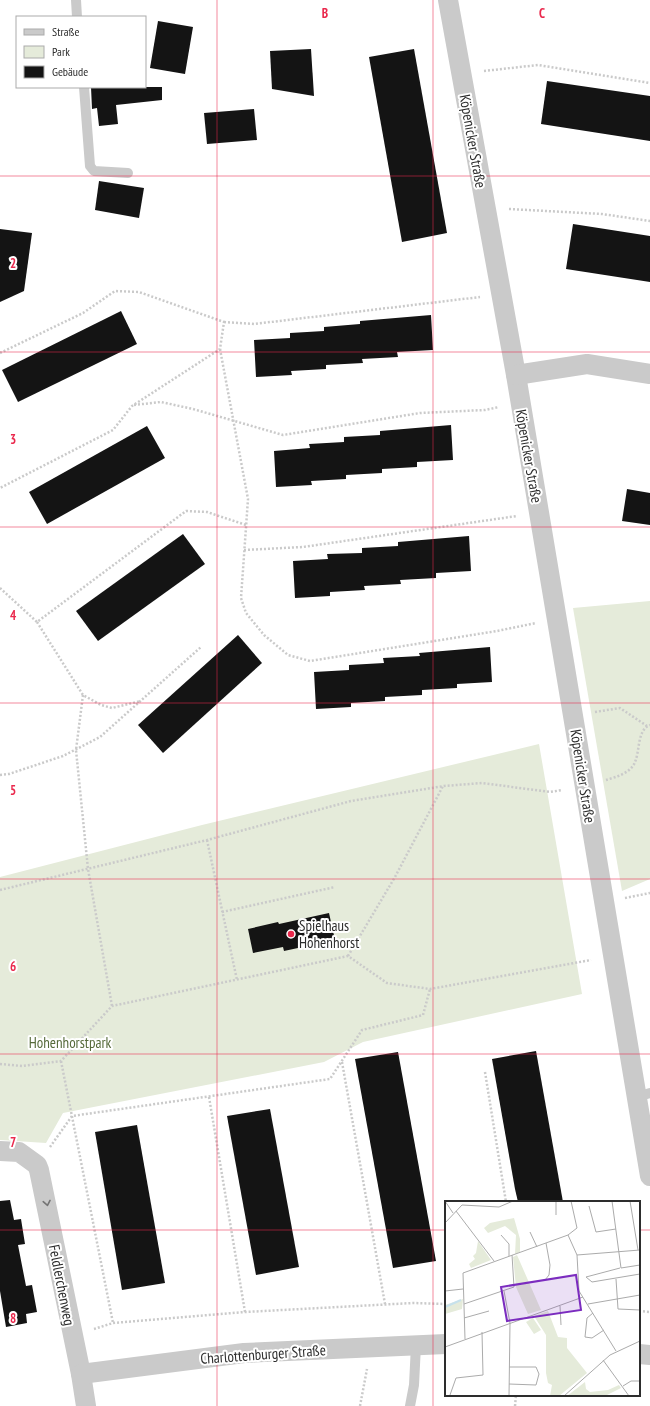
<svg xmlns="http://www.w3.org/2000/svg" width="650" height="1406" viewBox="0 0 650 1406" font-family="'PT Sans Narrow',sans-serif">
  <rect width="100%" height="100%" fill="#fff"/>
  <g fill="#e5ebda">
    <polygon points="650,601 650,879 622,891 573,608"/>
    <polygon points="539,744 582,994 363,1042 324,1062 63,1113 46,1143 0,1140 0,877 202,825"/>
  </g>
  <g fill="#141414">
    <polygon points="158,21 193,27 185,74 150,68"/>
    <polygon points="311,49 314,96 272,89 270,51"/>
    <polygon points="414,49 447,233 402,242 369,57"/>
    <polygon points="547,81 650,96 650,141 541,124"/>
    <polygon points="91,87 162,87 162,100 116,105 118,124 99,126 97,108 92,109"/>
    <polygon points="254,109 257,140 207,144 204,113"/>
    <polygon points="99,181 144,188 139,218 95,210"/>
    <polygon points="573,224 650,236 650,282 566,269"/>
    <polygon points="0,229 32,233 24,291 0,302"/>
    <polygon points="121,311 137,344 18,402 2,370"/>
    <polygon points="431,315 433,350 397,352 398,357 362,359 363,363 326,365 326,369 291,371 292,375 256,377 254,340 290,338 290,333 324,331 324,327 360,324 360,321"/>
    <polygon points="451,425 453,460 417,462 417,467 382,469 382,473 346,475 346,479 311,481 312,485 276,487 274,451 310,448 309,444 344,442 344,437 380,435 380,431"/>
    <polygon points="147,426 165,458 47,524 29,492"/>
    <polygon points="627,489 650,493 650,525 622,521"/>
    <polygon points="183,534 205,564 98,641 76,611"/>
    <polygon points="469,536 471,571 436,573 436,578 400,580 401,584 364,586 365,590 330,592 330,596 295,598 293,561 328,559 327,554 362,553 362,548 398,546 398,542"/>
    <polygon points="238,635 262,663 163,753 138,725"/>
    <polygon points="490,647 492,682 457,684 457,688 422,690 422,695 385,697 385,701 351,703 351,707 316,709 314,672 349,670 349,665 384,663 383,658 420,656 419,653"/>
    <polygon points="329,913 335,940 284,951 283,947 253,953 248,929 278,922 279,924"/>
    <polygon points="536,1051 563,1202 518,1202 515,1189 492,1059"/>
    <polygon points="398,1052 436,1261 393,1268 355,1059"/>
    <polygon points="270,1109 299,1267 256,1275 227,1116"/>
    <polygon points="137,1125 165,1283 122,1290 95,1132"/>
    <polygon points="10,1200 14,1220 21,1219 25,1244 18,1245 26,1286 32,1285 37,1312 26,1314 27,1323 6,1327 0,1291 0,1201"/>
  </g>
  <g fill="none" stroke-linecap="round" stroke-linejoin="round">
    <g stroke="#cacaca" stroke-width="2.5" stroke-dasharray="2 2" stroke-linecap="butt">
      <polyline points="484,71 538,65 650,83"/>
      <polyline points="509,209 602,214 650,221"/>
      <polyline points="224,322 254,324 480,297"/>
      <polyline points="220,349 248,499 241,598 246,613 264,635 288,655 310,661 497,631 536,623"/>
      <polyline points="0,353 83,313 115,291 139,292 224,322 220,349 132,406 113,430 0,488"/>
      <polyline points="134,405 161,402 193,409 283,435 420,413 485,410 499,407"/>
      <polyline points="244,550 303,547 517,516"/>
      <polyline points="0,588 37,622 186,511 207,512 246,525"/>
      <polyline points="37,622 83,695 101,705 112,708 141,701"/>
      <polyline points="83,695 76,750 88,869 112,1006"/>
      <polyline points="595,712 620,708 647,726"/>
      <polyline points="0,775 9,774 63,756 100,737 201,647"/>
      <path d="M606,780c10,-3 25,-7 29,-18 5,-11 2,-32 15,-37"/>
      <polyline points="207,840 237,980"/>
      <polyline points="0,890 207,840 351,801 444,786 482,783 550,792 562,790"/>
      <polyline points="625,898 650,893"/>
      <polyline points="222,912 335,887"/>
      <polyline points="348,956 395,877 443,786"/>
      <polyline points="61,1061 113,1323"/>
      <polyline points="342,1062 385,1304"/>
      <polyline points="0,1064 22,1066 61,1061 112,1006 348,956 387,983 430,989 591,960"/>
      <polyline points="485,1072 506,1202"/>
      <polyline points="209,1097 245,1312"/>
      <polyline points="50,1147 72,1116 330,1079 362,1030 423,1015 430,989"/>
      <polyline points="639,1311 650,1312"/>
      <polyline points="94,1329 113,1323 245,1312 413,1303 446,1304"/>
      <polyline points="360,1406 367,1369"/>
      <polyline points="515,1406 516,1395"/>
    </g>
    <g stroke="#cacaca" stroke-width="10">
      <polyline points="76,0 77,17"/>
      <polyline points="84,87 90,166 94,171 128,173"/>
      <polyline points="636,1097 650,1093"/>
      <polyline points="410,1406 414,1385 416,1345"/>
    </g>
    <g stroke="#cacaca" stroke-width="20">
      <polyline points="448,0 516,375 650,1176"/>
      <polyline points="516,375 587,364 650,374"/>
      <polyline points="0,1151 19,1152 37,1165 39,1170 81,1374 86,1406"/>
      <polyline points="639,1354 650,1355"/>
      <polyline points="81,1374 244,1353 446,1344"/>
    </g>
  </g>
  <defs><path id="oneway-chevron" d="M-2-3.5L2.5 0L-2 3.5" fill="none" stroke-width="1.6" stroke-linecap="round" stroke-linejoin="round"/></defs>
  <use stroke="#747474" href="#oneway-chevron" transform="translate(47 1203) rotate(79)"/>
  <path fill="none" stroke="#ea294d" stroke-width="1" stroke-opacity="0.55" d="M217,0v1406M433,0v1406M0,176h650M0,352h650M0,527h650M0,703h650M0,879h650M0,1054h650M0,1230h446M639,1230h11"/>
  <circle fill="#ea294d" stroke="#fff" stroke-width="1.5" cx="291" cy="934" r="4"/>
  <g text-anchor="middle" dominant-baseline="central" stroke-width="4" stroke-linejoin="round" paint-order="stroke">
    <g font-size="15" fill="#2d2d2d" stroke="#fff">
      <text transform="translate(473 141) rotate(80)">Köpenicker Straße</text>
      <text transform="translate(529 456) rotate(80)">Köpenicker Straße</text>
      <text transform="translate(583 776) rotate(81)">Köpenicker Straße</text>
      <text transform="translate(62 1285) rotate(79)">Feldlerchenweg</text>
      <text transform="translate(263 1354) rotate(-4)">Charlottenburger Straße</text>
    </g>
    <g font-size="15" fill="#2d2d2d" stroke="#fff" text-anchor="start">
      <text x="299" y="925">Spielhaus<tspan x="299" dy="17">Hohenhorst</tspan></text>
    </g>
    <g font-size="15" fill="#566a3a" stroke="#fff">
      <text x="70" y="1042">Hohenhorstpark</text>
    </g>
  </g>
  <g transform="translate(445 1201)">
    <rect width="195" height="195" fill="#fff"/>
    <path d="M69,17l6,21v13l-5,2 1,-19 -11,-9 -17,7 -4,-5 6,-5zM33,40l13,19 -20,8 -2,-4 6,-5 -2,-3 3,-3zM72,54l24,55 -13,4 -12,-27 -3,-30zM18,98l-1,10 -17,5v-9zM103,110l10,26 9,1v10l20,25 -28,23h-9l2,-11 -4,-2 -2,-10v-38l-12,-19zM88,117l8,12 -7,4 -8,-12zM140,181l1,7 4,3 18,-2 11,-5 2,3 -16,8h-38z" fill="#e5ebda"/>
    <path fill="none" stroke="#c6e1ec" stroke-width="2" d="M0,106l16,-7"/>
    <path fill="none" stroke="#ababab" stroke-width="1" d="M0,0l8,12M111,0v14M167,0l9,67 19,-3M185,0l8,49M144,5l7,26 20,-3M11,10l38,50M0,22l17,-18 37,2 14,-6M85,31l7,15M56,34l8,9v12M123,34l9,20 2,36 37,60M132,54l63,-5M175,67l-34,9 6,5 48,-8M171,78l2,30 22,1M100,79l4,-5 1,-10 -4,-22M0,90l18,-2M59,90l6,32 -1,73M19,103l50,-17 -2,-32M143,103l52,-9M115,105l1,19M148,112l-6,5 -2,19 7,1 12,-8M19,117l25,-7M20,138l-2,-66 105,-38 9,-7 -6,-27M0,146l138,-50M158,159l26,36M64,183l27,1 3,-11 -3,-7h-27M178,185l8,-5h9M5,194l6,-17 27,-3 -1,-43M119,195l46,-41 30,-14"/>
    <path fill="#7b2cbf" fill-opacity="0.15" stroke="#7b2cbf" stroke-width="2" d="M131,74l5,35 -74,11 -6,-34z"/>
    <rect width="195" height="195" fill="none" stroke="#2d2d2d" stroke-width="2"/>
  </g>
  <g font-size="13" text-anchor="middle" font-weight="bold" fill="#ea294d" stroke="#fff" stroke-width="4" stroke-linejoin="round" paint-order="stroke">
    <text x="325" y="18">B</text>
    <text x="542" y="18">C</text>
    <text x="13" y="268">2</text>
    <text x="13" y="444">3</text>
    <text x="13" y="620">4</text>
    <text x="13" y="795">5</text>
    <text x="13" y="971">6</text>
    <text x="13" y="1147">7</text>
    <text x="13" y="1323">8</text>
  </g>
  <rect x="16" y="16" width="130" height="72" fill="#ffffff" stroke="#ababab"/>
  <rect x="24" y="29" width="20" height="6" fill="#cacaca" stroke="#ababab"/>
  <text x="52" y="36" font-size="12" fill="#2d2d2d">Straße</text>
  <rect x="24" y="46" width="20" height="12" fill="#e5ebda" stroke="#ababab"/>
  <text x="52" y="56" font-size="12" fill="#2d2d2d">Park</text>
  <rect x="24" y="66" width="20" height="12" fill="#141414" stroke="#ababab"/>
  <text x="52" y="76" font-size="12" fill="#2d2d2d">Gebäude</text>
</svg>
